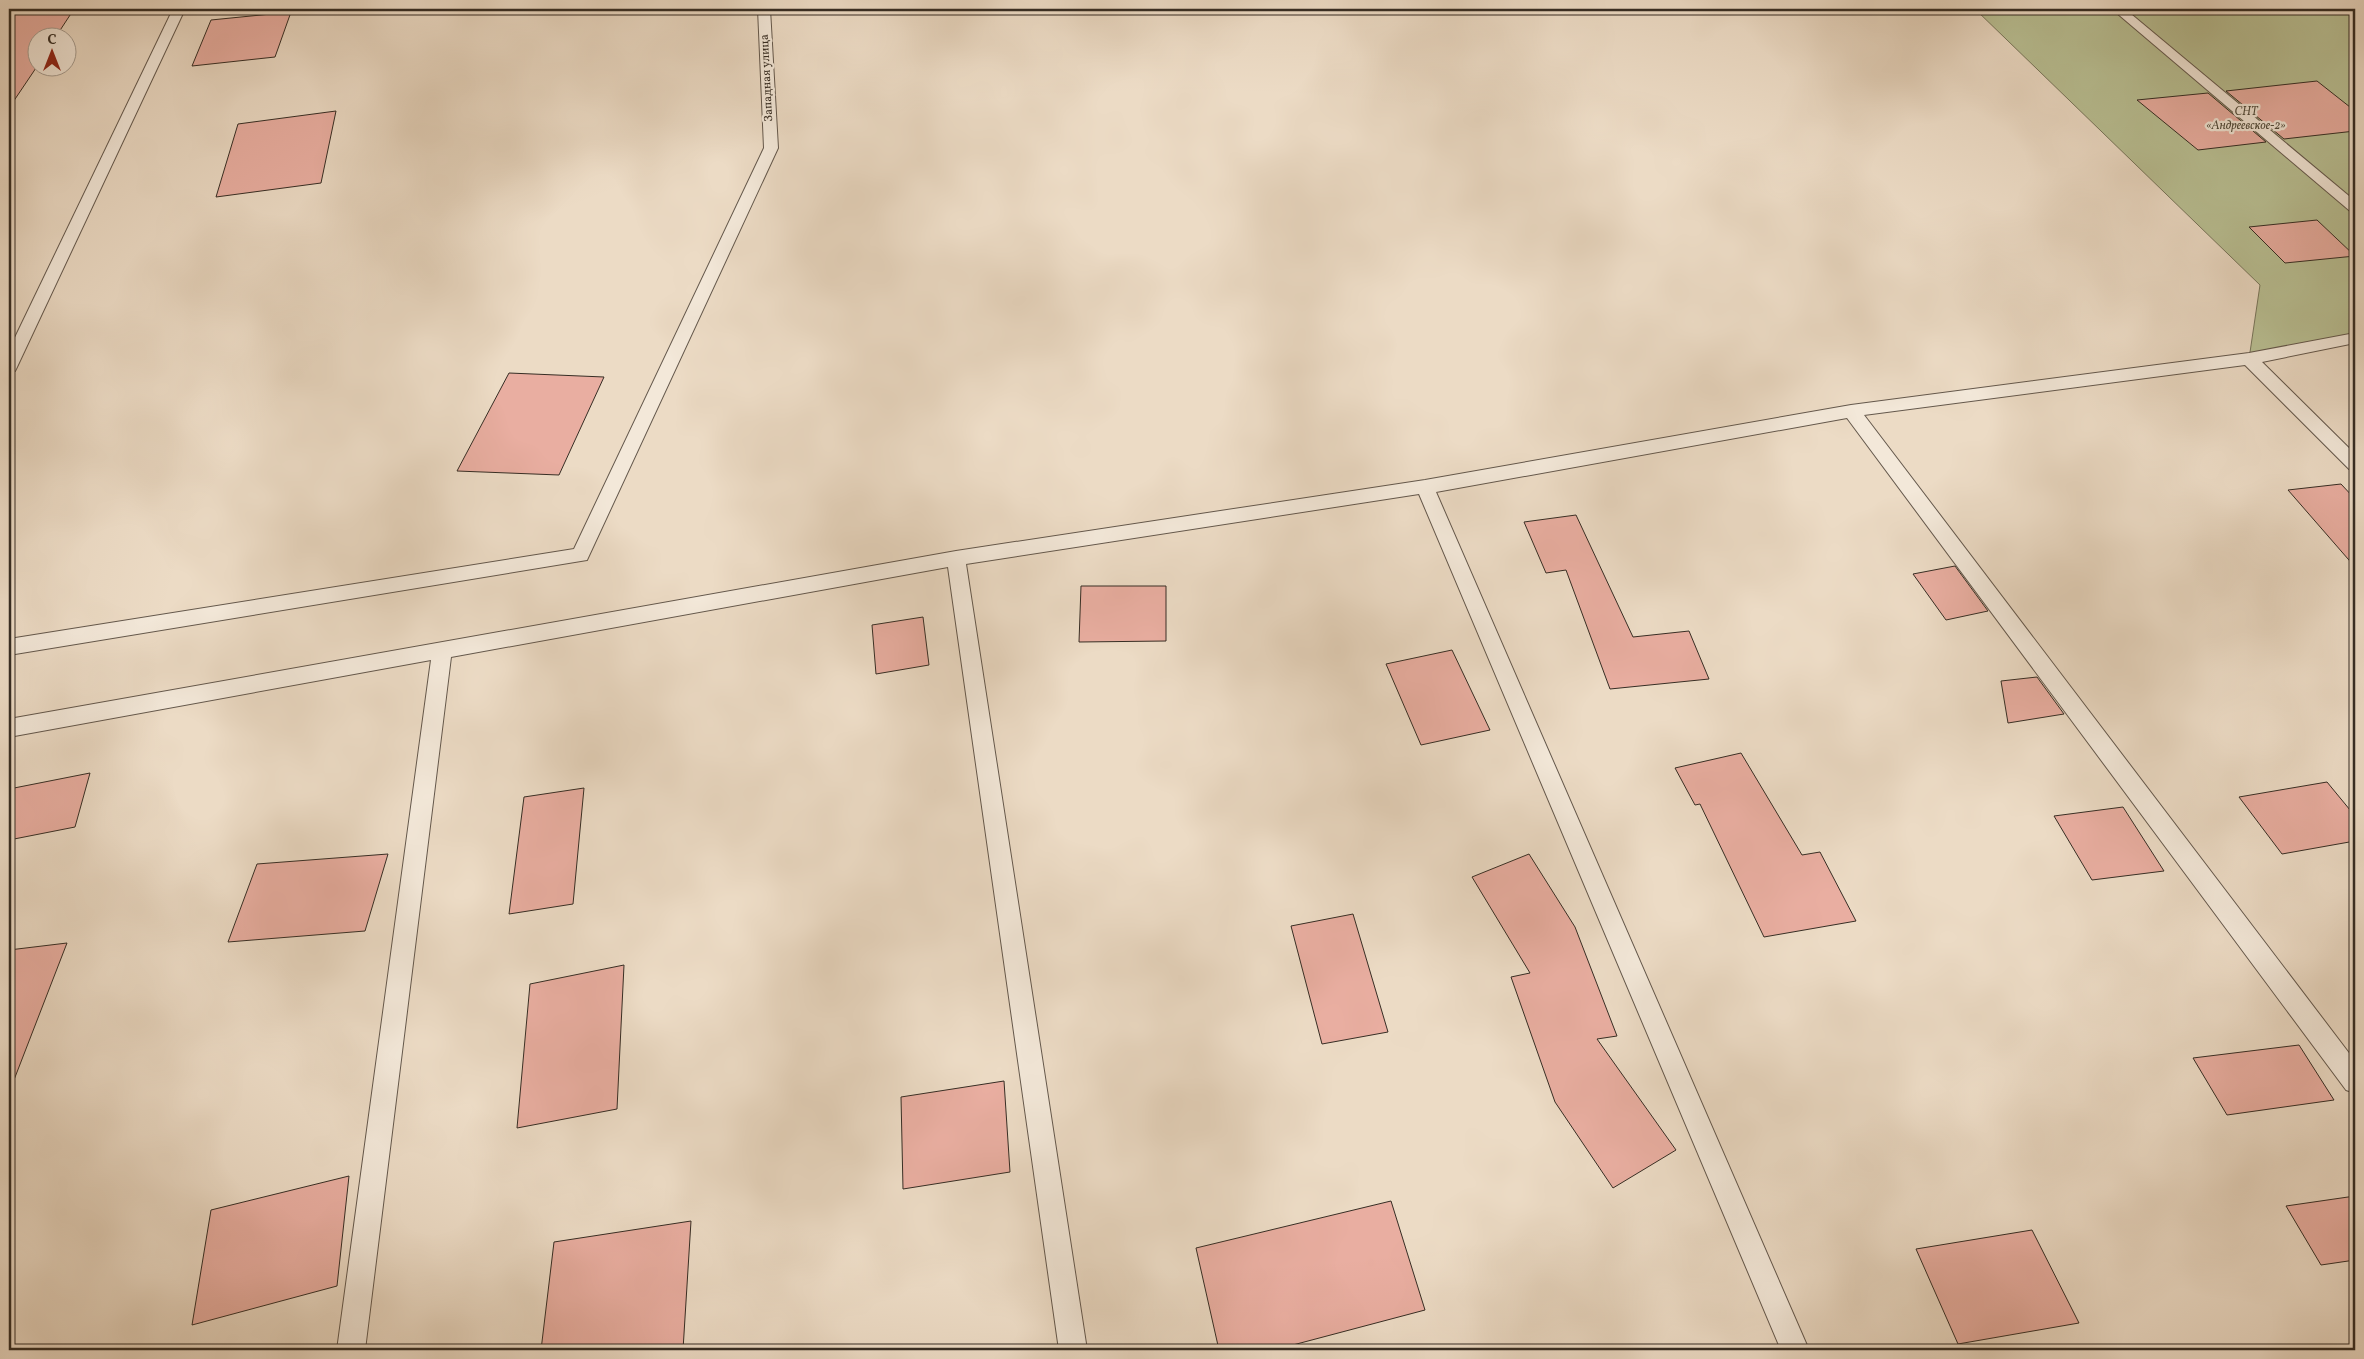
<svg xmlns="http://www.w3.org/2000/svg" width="2364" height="1359" viewBox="0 0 2364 1359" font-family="Vollkorn,serif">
  <rect width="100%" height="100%" fill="#ecdbc5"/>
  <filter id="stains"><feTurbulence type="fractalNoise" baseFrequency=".004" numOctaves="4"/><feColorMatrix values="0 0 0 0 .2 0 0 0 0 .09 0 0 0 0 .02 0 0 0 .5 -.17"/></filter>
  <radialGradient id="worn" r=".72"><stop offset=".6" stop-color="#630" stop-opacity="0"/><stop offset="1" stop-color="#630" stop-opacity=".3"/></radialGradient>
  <polygon fill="#b9c094" stroke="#78765c" points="1975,9 2355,9 2355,338 2249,359 2260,285"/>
  <g fill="#e9aea1" stroke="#362d24">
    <polygon points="9,9 74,9 55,38 38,38 38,65 9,108"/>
    <polygon points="291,12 275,57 192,66 211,20"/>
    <polygon points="2317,81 2355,111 2355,131 2284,139 2226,91"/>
    <polygon points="2208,93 2266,142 2198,150 2137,100"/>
    <polygon points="336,111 321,183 216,197 238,124"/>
    <polygon points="2317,220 2355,256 2285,263 2249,227"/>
    <polygon points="509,373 604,377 559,475 457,471"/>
    <polygon points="2341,484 2355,499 2355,567 2288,490"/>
    <polygon points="1576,515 1633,637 1689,631 1709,679 1610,689 1566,570 1546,573 1524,522"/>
    <polygon points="1955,566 1988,611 1946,620 1913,574"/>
    <polygon points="1081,586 1166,586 1166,641 1079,642"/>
    <polygon points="923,617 929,665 876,674 872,625"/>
    <polygon points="1452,650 1490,730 1421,745 1386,664"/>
    <polygon points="2037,677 2064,714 2008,723 2001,681"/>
    <polygon points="1741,753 1802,855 1820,852 1856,921 1764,937 1700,804 1695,805 1675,768"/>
    <polygon points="90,773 75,827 9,840 9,789"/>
    <polygon points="2327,782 2355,816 2355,841 2282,854 2239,797"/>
    <polygon points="584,788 573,904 509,914 524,797"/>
    <polygon points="2123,807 2164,871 2092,880 2054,816"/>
    <polygon points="388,854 365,931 228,942 257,864"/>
    <polygon points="1529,854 1575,927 1617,1036 1597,1039 1676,1150 1613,1188 1555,1102 1511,977 1530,973 1472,877"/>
    <polygon points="1353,914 1388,1032 1322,1044 1291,926"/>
    <polygon points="67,943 12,1085 9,1084 9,950"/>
    <polygon points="624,965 617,1109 517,1128 530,984"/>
    <polygon points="2299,1045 2334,1100 2227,1115 2193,1058"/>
    <polygon points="1004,1081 1010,1172 903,1189 901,1097"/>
    <polygon points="349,1176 337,1286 192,1325 211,1210"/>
    <polygon points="2355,1196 2355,1260 2321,1265 2286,1206"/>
    <polygon points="1391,1201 1425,1310 1274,1350 1219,1350 1196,1248"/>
    <polygon points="691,1221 683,1350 541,1350 554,1242"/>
    <polygon points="2032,1230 2079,1323 1958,1344 1916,1249"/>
  </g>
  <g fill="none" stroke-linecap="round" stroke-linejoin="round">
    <defs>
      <g id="service">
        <polygon points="173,9 185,9 17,367 15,371 9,373 9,350"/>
        <polygon points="758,9 770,9 778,148 587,560 9,655 9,639 574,549 764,148"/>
        <polygon points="2112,9 2125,9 2355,201 2355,212 2350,211"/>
        <polygon points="2355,333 2355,343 2262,362 2355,454 2355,470 2349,469 2245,365 1864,415 2355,1061 2355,1093 2346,1090 1847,418 1436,492 1809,1350 1781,1350 1419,494 966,564 1087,1350 1059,1350 948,567 451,657 365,1350 337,1350 431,660 9,737 9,719 956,551 1425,480 1851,405 2249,353"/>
      </g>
    </defs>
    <use href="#service" stroke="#64584c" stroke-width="2"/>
    <use href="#service" fill="#f3e8d9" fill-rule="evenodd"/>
  </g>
  <g text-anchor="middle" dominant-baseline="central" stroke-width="4.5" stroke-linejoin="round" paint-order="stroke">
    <g font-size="12" fill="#362d24" stroke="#f3e8d9">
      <text transform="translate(767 78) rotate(-93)">Западная улица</text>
    </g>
    <g font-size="12" font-style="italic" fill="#504a3a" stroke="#f3e8d9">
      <text x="2246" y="112">СНТ<tspan x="2246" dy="14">«Андреевское-2»</tspan></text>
    </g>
  </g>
  <rect width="2364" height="1359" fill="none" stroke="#ecdbc5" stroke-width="30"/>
  <rect x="10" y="10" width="2344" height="1339" fill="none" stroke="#362d24" stroke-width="2.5"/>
  <rect x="15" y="15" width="2334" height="1329" fill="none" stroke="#362d24"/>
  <g transform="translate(52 52)"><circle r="24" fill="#f3e8d9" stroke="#a79d91"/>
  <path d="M0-4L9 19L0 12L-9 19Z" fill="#8f2418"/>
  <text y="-8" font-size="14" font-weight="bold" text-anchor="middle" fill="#362d24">С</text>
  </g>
  <rect width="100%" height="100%" filter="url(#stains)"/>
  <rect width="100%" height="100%" fill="url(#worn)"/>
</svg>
